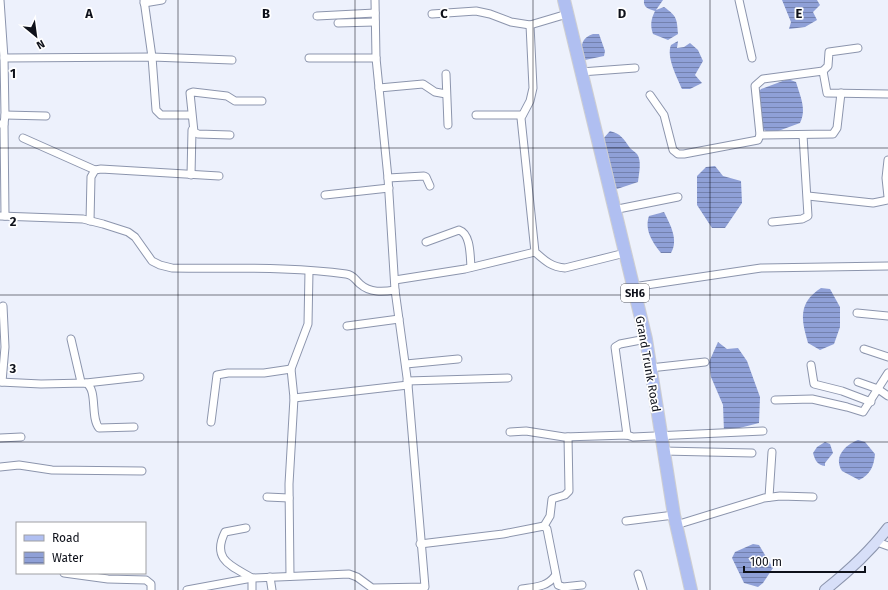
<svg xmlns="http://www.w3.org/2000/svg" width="888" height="590" viewBox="0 0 888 590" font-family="'Fira Sans',sans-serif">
  <defs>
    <pattern id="water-rules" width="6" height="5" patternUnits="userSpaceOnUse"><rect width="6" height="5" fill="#8fa0d7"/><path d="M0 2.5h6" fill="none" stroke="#7381ae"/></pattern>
  </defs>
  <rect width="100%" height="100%" fill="#edf1fc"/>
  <g fill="url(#water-rules)">
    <path d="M644,0h19l-7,10 8,-3c13,9 13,12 14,27l-10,6 -15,-6c-3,-9 -2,-15 2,-23 -6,-2 -12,-3 -11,-11z"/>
    <polygon points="782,0 817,0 820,5 813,12 817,20 805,27 789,29 791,22"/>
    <path d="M593,34h6l6,17 -1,5 -19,4 -4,-6c1,-11 1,-16 12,-20z"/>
    <path d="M678,41l-1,7 7,-1 6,-4 8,7 5,11 -8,14 7,8 -12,6h-8c-5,-12 -16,-32 -11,-44z"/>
    <path d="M788,79l8,3c4,14 11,27 4,41l-30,11 -8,-6v-11l-5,-23 4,-5z"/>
    <path d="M610,131c11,3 13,7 20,17 2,2 5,4 7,6 5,7 2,19 1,28l-24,8 -12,-50z"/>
    <polygon points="715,166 723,176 741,181 742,203 725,228 712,228 697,205 697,176 706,167"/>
    <path d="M664,212c6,12 15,28 7,41h-10c-8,-10 -17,-23 -12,-37z"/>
    <path d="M821,288l9,1 10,18v20l-6,17 -14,6 -12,-7c-7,-24 -10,-40 13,-55z"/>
    <polygon points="718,342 727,349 738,348 747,361 760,397 759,423 724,432 723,405 711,377 709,362"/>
    <path d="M858,440l7,2 10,12c-1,12 -5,21 -16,26l-17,-9c-9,-14 3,-26 16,-31z"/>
    <path d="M825,442l5,2 3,9 -8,10v3c-8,-1 -10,-6 -12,-13l4,-6z"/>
    <polygon points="753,544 759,545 773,568 763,583 758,587 744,583 732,558 735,552"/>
  </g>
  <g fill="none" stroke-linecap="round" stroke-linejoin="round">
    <defs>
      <g id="street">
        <polyline points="144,0 152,57 156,110 161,115 191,115"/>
        <polyline points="739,0 752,58"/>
        <polyline points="144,3 162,0"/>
        <polyline points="432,14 476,11 490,14 511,22 530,25 567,14"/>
        <polyline points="317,16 375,13"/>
        <polyline points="338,23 375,22"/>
        <path d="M530,25l3,63 -3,13 -9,17 14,134c9,8 16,15 30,16l60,-15"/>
        <polyline points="4,58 152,57 232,60"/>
        <polyline points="309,58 376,58"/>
        <polyline points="823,71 828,66 829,52 858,48"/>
        <polyline points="581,72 635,68"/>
        <polyline points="446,74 448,125"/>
        <polyline points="379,88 423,84 435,92 446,94"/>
        <polyline points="650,95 664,115 673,150 678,154 684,154 758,140 760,135 755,86 763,79 823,71 827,93 888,94"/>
        <polyline points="5,115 46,116"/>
        <polyline points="476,115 522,115"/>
        <polyline points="0,124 4,124 5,115 4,58 0,0"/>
        <polyline points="4,124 5,216"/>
        <polyline points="230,135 198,134 194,132 190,93 193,92 227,96 235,101 262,101"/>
        <polyline points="760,135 833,134 837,128 841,93"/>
        <polyline points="23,138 95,170"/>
        <polyline points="888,160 886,178 888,197"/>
        <polyline points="191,175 192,130"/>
        <polyline points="388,178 424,176 426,177 430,186"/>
        <polyline points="325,195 389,188"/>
        <polyline points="808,196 873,203 888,200"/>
        <polyline points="613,210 678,197"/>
        <path d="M0,216l83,3 20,5 25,8 7,5 17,24 8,4 12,3c56,1 119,-2 174,6 8,1 9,6 14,10 10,9 23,8 35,6"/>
        <polyline points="90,221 91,177 95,170 101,169 219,176"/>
        <polyline points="772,222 802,219 808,216 803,135"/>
        <path d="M426,242l33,-12c12,4 11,26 12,37"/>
        <polyline points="395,280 465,269 535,252"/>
        <polyline points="633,287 761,268 888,266"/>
        <polyline points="857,313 888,316"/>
        <polyline points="347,326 399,319"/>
        <polyline points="71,339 81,382"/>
        <polyline points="864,349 888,357"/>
        <polyline points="406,364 458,359"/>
        <polyline points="811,365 814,384 842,391 871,402"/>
        <polyline points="650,368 705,362"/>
        <polyline points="407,381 508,378"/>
        <path d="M0,382l41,2 45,-1c12,7 4,34 13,45l35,-1"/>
        <polyline points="2,382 5,347 3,306"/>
        <polyline points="858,382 878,389 888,396"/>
        <polyline points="86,383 140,377"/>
        <polyline points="294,398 408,385"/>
        <polyline points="775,400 812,399 847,407 863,412 888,373"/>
        <polyline points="211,422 217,375 228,373 264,373 291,369"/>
        <polyline points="510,432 526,431 564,437 627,435 633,437 763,431"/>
        <polyline points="627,435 615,347 620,344 646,339"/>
        <polyline points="0,438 21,437"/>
        <polyline points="663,451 752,453"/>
        <polyline points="0,467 19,465 52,470 142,471"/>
        <polyline points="267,497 289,498"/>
        <polyline points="769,497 772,452"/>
        <polyline points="626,521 674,515"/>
        <polyline points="676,525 764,498 780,496 813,497"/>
        <polyline points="544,526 550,516 552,499 565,495 569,491 568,437"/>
        <path d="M246,528l-21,4c-14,28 7,34 27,46v12"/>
        <polyline points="877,542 888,546"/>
        <polyline points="420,544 503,534 544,526 547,529 558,585 563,587 582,585"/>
        <polyline points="64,573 108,579 146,580 151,584 151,590"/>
        <polyline points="638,574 643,590"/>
        <polyline points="290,576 289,484 294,398 291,369 308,324 309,271"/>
        <polyline points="270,577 272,590"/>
        <path d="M522,589c13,-2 25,-2 33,-13"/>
        <polyline points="187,590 252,578 349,574 357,577 372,588 425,587 408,385 395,290 388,178 376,58 375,0"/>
      </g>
      <path id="secondary" d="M825,590c24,-19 44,-37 63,-62"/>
      <polyline id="primary" points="564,0 646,339 674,515 691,590"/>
    </defs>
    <use href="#street" stroke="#8c95ad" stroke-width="9"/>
    <use href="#secondary" stroke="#8c95ad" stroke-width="12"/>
    <use href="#primary" stroke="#cfcfd1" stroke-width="14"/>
    <use href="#street" stroke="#fff" stroke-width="7"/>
    <use href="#secondary" stroke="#d7dff8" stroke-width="10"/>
    <use href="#primary" stroke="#b0bff1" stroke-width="12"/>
  </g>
  <path fill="none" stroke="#0e111a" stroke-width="1" stroke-opacity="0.55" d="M178,0v590M355,0v590M533,0v590M710,0v590M0,148h888M0,295h888M0,442h888"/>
  <g text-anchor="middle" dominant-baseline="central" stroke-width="3.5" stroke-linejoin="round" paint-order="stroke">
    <rect fill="#fff" stroke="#56585f" stroke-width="1" x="621" y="284" width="28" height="18" rx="3"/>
    <g font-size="11" font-weight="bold" fill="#0e111a">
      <text x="635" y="293">SH6</text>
    </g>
    <g font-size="12" fill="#0e111a" stroke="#fff">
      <text transform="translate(648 364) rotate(80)">Grand Trunk Road</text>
    </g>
  </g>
  <g font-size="13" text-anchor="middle" font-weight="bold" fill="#0e111a" stroke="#fff" stroke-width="3.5" stroke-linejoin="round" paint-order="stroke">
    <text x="89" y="18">A</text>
    <text x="266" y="18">B</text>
    <text x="444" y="18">C</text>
    <text x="622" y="18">D</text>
    <text x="799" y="18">E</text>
    <text x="13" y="78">1</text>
    <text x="13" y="226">2</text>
    <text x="13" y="373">3</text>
  </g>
  <rect x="16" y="522" width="130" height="52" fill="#ffffff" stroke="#9fa0a3"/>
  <rect x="24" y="535" width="20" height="6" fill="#b0bff1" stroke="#9fa0a3"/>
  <text x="52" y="542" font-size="12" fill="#0e111a">Road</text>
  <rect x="24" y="552" width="20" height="12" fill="url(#water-rules)" stroke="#9fa0a3"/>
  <text x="52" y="562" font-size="12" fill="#0e111a">Water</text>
  <g transform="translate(36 36) rotate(151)" stroke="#ffffff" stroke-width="3" paint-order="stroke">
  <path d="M0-3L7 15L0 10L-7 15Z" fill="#0e111a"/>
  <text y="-6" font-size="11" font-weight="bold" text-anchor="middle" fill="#0e111a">N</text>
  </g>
  <path d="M744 566v6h121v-6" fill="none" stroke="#0e111a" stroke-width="2"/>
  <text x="750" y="566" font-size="12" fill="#0e111a" stroke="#ffffff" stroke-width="3" paint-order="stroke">100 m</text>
</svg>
